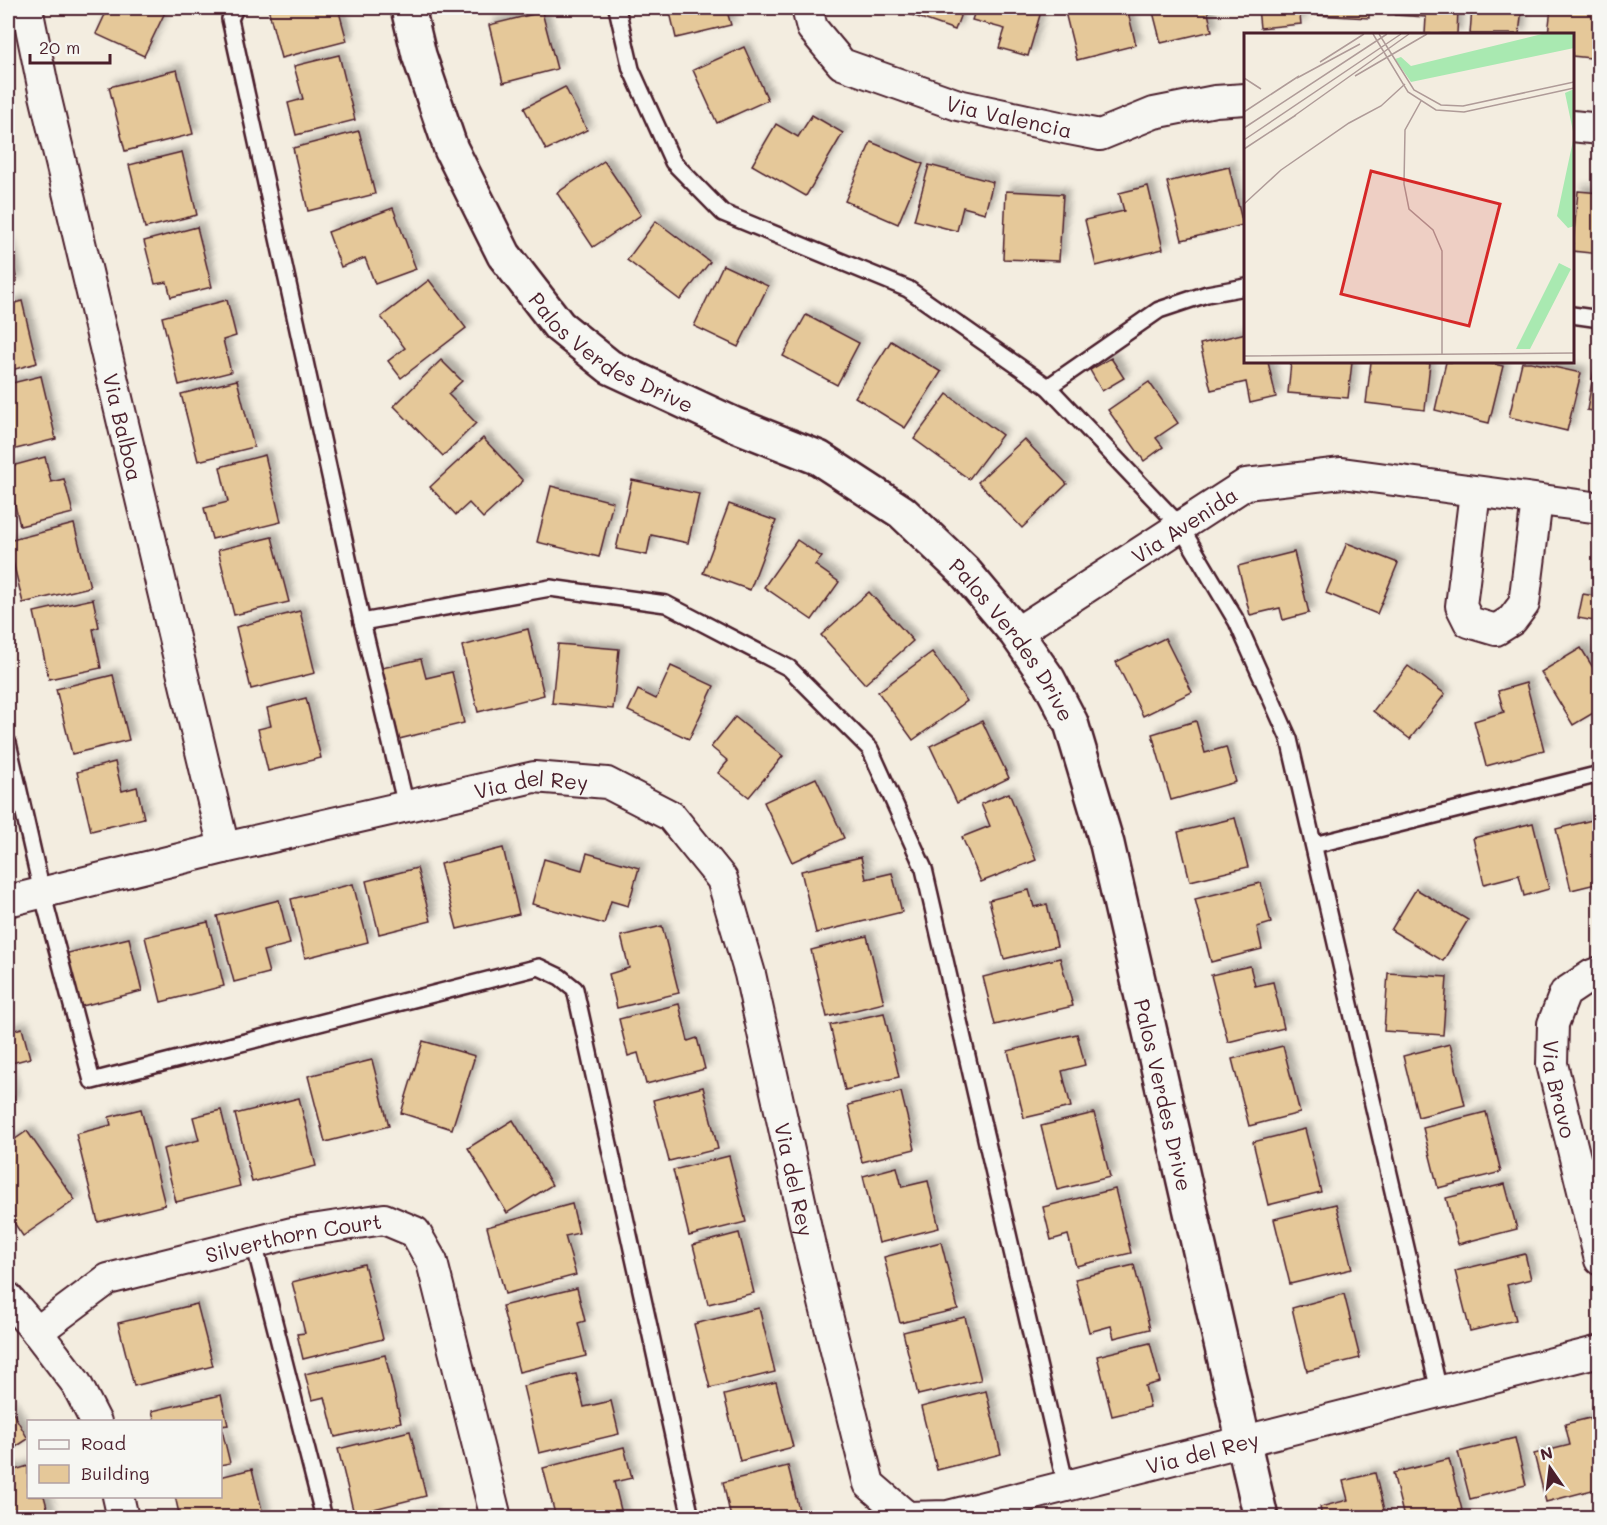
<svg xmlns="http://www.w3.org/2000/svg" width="1607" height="1525" viewBox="0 0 1607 1525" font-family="Mali,sans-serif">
  <defs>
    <filter id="shadow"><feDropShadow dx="5.5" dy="-5.5" stdDeviation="3" flood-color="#0004"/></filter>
  </defs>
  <rect width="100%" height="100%" fill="#f3ede0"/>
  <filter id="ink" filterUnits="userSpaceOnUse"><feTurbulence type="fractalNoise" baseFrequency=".0167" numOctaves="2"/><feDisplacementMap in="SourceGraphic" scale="12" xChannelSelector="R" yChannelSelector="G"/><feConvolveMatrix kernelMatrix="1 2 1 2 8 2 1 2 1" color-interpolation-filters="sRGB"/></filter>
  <g filter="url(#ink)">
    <g fill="#e5c899" stroke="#4a1f2b" stroke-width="1.5" filter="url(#shadow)">
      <polygon points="108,8 115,8 122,11 123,8 167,8 144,56 96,34"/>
      <polygon points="268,8 338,8 347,41 281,58"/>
      <polygon points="669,8 726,8 731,25 676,38"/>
      <polygon points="901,8 963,8 955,30 900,11"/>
      <polygon points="976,8 1042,8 1028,56 999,48 1005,29 972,20"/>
      <polygon points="1064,8 1127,8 1136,45 1077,60"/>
      <polygon points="1152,8 1207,8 1212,31 1161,43"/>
      <polygon points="1258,8 1299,8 1301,24 1260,28"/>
      <polygon points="1315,8 1369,8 1369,18 1315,15"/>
      <polygon points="1395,8 1458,8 1457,34 1425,34 1426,17 1395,15"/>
      <polygon points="1472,8 1522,8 1519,34 1470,34"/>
      <polygon points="1551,8 1600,8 1600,59 1572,56 1572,34 1548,34"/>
      <polygon points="542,12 557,69 503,83 489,25"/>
      <polygon points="744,47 768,100 717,123 693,70"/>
      <polygon points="339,55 355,120 296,135 288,103 303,99 294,66"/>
      <polygon points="177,70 193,134 125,151 109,87"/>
      <polygon points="565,87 587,130 546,150 524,108"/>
      <polygon points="812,115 843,133 806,196 752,165 776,124 798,137"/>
      <polygon points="359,131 375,194 308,211 293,148"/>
      <polygon points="871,142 923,164 898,224 845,201"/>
      <polygon points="182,152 197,215 145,228 129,165"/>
      <polygon points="604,161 641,215 593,247 557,193"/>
      <polygon points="929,165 993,182 985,213 963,207 957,231 914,220"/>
      <polygon points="1229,167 1243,225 1182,240 1167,182"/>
      <polygon points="1148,186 1163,249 1096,266 1085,220 1124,211 1119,193"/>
      <polygon points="1006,191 1063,194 1059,261 1003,259"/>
      <polygon points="1578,191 1600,193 1600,254 1572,251"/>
      <polygon points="393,208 416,269 375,284 365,258 341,267 328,232"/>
      <polygon points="656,221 710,262 680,300 627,260"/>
      <polygon points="197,227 212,287 171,297 167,282 155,284 144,241"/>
      <polygon points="8,244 17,281 8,283"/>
      <polygon points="723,265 768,286 738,347 694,326"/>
      <polygon points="429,280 466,328 401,378 388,361 405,348 381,317"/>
      <polygon points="227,300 236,336 223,340 231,372 179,385 162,317"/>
      <polygon points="22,301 37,363 8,371 8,305"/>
      <polygon points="806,315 859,343 837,385 783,356"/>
      <polygon points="1246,333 1246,362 1268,362 1276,397 1250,403 1246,382 1211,390 1200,344"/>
      <polygon points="891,341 941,372 905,428 855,397"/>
      <polygon points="1111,358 1124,378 1102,391 1090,370"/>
      <polygon points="441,360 462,381 448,394 476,423 443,456 394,406"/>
      <polygon points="1291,362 1352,362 1348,398 1288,393"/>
      <polygon points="1371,362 1430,363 1425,410 1366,403"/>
      <polygon points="1446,362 1484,362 1503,366 1489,423 1435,410"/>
      <polygon points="1522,362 1531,362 1581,373 1567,431 1509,417"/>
      <polygon points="1595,364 1600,365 1600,412 1587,410"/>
      <polygon points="41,376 56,439 8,451 8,384"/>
      <polygon points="237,380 254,447 198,461 181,394"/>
      <polygon points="1149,382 1178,423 1156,438 1163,447 1144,461 1108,410"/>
      <polygon points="947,394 1002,435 969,479 914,439"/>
      <polygon points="483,438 523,481 483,518 469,503 456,515 430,487"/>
      <polygon points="1024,439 1067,484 1022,528 978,482"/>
      <polygon points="265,455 281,522 212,539 204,508 228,502 220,467"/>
      <polygon points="45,457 51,482 64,479 73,513 20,526 8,476 8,467"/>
      <polygon points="632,480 699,494 688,543 651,535 647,555 616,549"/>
      <polygon points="551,486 613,502 599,557 537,542"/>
      <polygon points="729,504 776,521 750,590 703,573"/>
      <polygon points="74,524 90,587 23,603 8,541"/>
      <polygon points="272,537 289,602 234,615 218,550"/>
      <polygon points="797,540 822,557 815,565 839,582 812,620 764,587"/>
      <polygon points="1347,543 1398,563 1377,614 1326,593"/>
      <polygon points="1294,552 1309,613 1283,620 1280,608 1250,615 1238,566"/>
      <polygon points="869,592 913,641 865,684 821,635"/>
      <polygon points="1583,594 1600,597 1600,622 1578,618"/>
      <polygon points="93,599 99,627 93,629 101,668 49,679 34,612"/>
      <polygon points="300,611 315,673 251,689 236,627"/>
      <polygon points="528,629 544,695 478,712 462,646"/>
      <polygon points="1165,638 1192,692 1143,716 1116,662"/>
      <polygon points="558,644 619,649 613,709 552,703"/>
      <polygon points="1581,648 1600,679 1600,709 1573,725 1541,672"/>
      <polygon points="932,652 967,701 913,740 878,692"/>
      <polygon points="421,659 426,678 452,672 464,723 399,739 382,668"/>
      <polygon points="671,666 714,686 689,739 628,711 638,690 656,699"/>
      <polygon points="1408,666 1445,694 1410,739 1373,711"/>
      <polygon points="113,675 129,740 72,754 56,689"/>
      <polygon points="1526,683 1544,750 1486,766 1474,721 1504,712 1498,691"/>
      <polygon points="306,698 321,758 268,771 258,729 271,726 267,708"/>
      <polygon points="735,717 783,756 749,797 718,773 728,761 711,747"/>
      <polygon points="982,721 1009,778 957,803 930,746"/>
      <polygon points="1196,721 1205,753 1226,747 1236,782 1171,800 1152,734"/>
      <polygon points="115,762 122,791 137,787 144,818 91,831 77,772"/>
      <polygon points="816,778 844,838 792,862 764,802"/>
      <polygon points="1009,793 1036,860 981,882 962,837 990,826 981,804"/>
      <polygon points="1235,818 1248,867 1190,881 1178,832"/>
      <polygon points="1600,818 1600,883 1571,890 1556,829"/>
      <polygon points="1533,823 1549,889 1524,896 1519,875 1484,884 1473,838"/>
      <polygon points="503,848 519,914 457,929 440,864"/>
      <polygon points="587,853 639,868 628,906 611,901 604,924 532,904 544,859 582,870"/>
      <polygon points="861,857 866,879 892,873 902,912 816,933 801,871"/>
      <polygon points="417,868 431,921 379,934 366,881"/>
      <polygon points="1261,883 1271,923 1257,927 1262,949 1211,962 1195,899"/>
      <polygon points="353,884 368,942 305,958 291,899"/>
      <polygon points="1416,889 1468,920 1443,961 1391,930"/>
      <polygon points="1029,890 1034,907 1047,904 1057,946 1004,959 989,900"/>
      <polygon points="279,900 290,944 263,951 269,973 234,982 217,916"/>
      <polygon points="208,922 224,986 161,1002 145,937"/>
      <polygon points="662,926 679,993 617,1008 609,974 629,968 621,936"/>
      <polygon points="867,936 884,1003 827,1017 811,950"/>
      <polygon points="129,938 142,991 78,1007 64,954"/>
      <polygon points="1060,958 1073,1006 995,1025 983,977"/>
      <polygon points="1250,966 1255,986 1273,982 1284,1028 1228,1042 1211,975"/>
      <polygon points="1388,973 1447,977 1443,1035 1384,1031"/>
      <polygon points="679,1004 688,1041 697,1038 705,1069 646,1084 638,1053 628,1056 619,1019"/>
      <polygon points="884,1013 899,1077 845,1090 830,1025"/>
      <polygon points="22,1028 30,1058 8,1064 8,1032"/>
      <polygon points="1077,1034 1085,1065 1062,1071 1071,1107 1024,1118 1008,1051"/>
      <polygon points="423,1041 475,1056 452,1129 401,1113"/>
      <polygon points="1450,1044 1465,1105 1418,1117 1403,1056"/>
      <polygon points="1283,1046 1300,1113 1249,1126 1232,1059"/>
      <polygon points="1600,1053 1600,1073 1595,1054"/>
      <polygon points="372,1060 389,1126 325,1142 308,1076"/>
      <polygon points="8,1070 15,1102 8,1104"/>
      <polygon points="703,1087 718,1149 669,1161 653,1100"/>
      <polygon points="901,1092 915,1149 862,1162 848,1105"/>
      <polygon points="299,1098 316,1166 252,1182 235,1114"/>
      <polygon points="141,1109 165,1205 98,1222 76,1134 111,1125 109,1117"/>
      <polygon points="221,1110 240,1186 176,1202 163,1149 199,1140 193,1117"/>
      <polygon points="1486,1112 1501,1172 1438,1188 1423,1128"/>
      <polygon points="1094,1113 1110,1177 1057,1190 1041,1126"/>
      <polygon points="513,1120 552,1185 507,1213 468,1148"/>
      <polygon points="1305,1129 1321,1192 1268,1205 1253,1142"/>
      <polygon points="27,1131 75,1200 23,1236 8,1214 8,1144"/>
      <polygon points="729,1156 746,1222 689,1236 673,1170"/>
      <polygon points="897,1167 902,1187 928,1181 939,1228 879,1243 863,1176"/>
      <polygon points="1505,1184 1517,1229 1458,1244 1446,1198"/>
      <polygon points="1115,1189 1131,1253 1076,1266 1068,1235 1051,1240 1043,1207"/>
      <polygon points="572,1204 579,1233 565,1236 576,1275 505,1294 487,1227"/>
      <polygon points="1336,1204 1352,1269 1290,1284 1274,1219"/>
      <polygon points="739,1233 754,1293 708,1304 693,1245"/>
      <polygon points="941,1242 958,1309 900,1323 884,1257"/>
      <polygon points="1525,1254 1531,1279 1507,1285 1516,1320 1470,1331 1455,1271"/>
      <polygon points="364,1264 383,1339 303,1359 297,1334 305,1333 292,1282"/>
      <polygon points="1134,1265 1150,1329 1114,1338 1111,1326 1089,1332 1075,1279"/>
      <polygon points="577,1288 585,1321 578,1323 586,1356 519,1372 502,1306"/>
      <polygon points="1344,1294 1360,1358 1307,1371 1292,1308"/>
      <polygon points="197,1304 213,1366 134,1386 118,1323"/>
      <polygon points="759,1308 775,1372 710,1388 694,1324"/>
      <polygon points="965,1317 981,1380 918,1395 903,1332"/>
      <polygon points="1150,1343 1160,1382 1145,1386 1150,1407 1112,1416 1097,1356"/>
      <polygon points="385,1355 401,1422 335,1437 325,1397 312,1400 305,1374"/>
      <polygon points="576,1374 584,1407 611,1401 619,1434 539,1453 523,1386"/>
      <polygon points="776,1382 793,1447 740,1461 724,1395"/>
      <polygon points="986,1391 1001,1454 937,1470 921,1407"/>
      <polygon points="221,1395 228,1425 221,1426 230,1463 220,1465 220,1422 155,1422 152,1411"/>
      <polygon points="8,1404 28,1439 8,1452"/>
      <polygon points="1590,1418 1600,1455 1600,1488 1546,1502 1534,1454 1570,1445 1565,1424"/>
      <polygon points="410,1431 426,1496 354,1514 338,1449"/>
      <polygon points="1515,1438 1526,1485 1470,1499 1458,1452"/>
      <polygon points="624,1447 632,1478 614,1482 623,1518 556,1518 543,1468"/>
      <polygon points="1449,1459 1464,1518 1404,1518 1393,1473"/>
      <polygon points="28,1466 28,1496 44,1496 50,1518 8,1518 8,1472"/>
      <polygon points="788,1466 801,1518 731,1518 723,1482"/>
      <polygon points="252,1469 264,1518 180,1518 175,1496 220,1496 220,1477"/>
      <polygon points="1375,1473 1386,1518 1322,1518 1320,1507 1348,1500 1343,1481"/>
      <polygon points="429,1512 431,1518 406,1518"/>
    </g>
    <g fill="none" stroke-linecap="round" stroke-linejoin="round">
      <defs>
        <g id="lane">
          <polyline points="235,8 230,19 362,622 406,806"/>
          <polyline points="617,8 631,69 673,162 723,213 908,289 1048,387 1180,526 1237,622 1289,739 1439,1391"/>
          <polyline points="1572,315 1600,319"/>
          <polyline points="1048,387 1159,310 1207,294 1246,287"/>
          <polyline points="362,622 550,588 666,604 789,668 870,749 924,869 1066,1486"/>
          <polyline points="8,743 42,892 92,1081 539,967 560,977 575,989 691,1518"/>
          <polyline points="1314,845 1600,774"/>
          <polyline points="1577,1168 1600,1162"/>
          <polyline points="254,1243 324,1518"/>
        </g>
        <g id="street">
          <path id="s1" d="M27,8l17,83 180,757"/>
          <path id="s2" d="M807,8l5,20 30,36 116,41 106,23 36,7 54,-22 61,-12 31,-2"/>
          <polyline points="1572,126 1600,129"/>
          <polyline points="1475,492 1461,606 1469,622 1496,630 1512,620 1524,604 1537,500"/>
          <path id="s3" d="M1016,633l230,-149 96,-11 258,35"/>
          <path id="s4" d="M8,901l216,-53 310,-71 73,6 64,33 51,63 28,95 60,272 59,238 38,33 41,-1 652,-165"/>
          <path id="s5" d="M1600,972l-8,3 -27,18 -12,31 -1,40 48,196"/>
          <polyline points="8,1298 37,1332 76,1383 96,1422"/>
          <path id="s6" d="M37,1332l71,-53 184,-46 92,-14 31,13 17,30 64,256"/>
          <polyline points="118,1496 123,1518"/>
        </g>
        <g id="secondary">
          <path id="s7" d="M408,8l11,47 32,94 53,106 55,71 51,41 123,57 86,34 83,54 62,59 52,62 32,46 23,44 36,121 154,674"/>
        </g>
      </defs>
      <use href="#lane" stroke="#4a1f2b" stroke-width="20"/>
      <use href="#street" stroke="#4a1f2b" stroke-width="34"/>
      <use href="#secondary" stroke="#4a1f2b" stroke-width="38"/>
      <use href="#lane" stroke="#f6f6f2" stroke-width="15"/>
      <use href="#street" stroke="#f6f6f2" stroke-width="30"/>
      <use href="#secondary" stroke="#f6f6f2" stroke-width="33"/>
    </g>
  </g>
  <g text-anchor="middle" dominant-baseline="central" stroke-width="5" stroke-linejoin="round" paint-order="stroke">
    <g font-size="21" fill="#4a1f2b" stroke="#f6f6f2">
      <text stroke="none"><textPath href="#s2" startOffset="243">Via Valencia</textPath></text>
      <text stroke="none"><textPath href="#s7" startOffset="414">Palos Verdes Drive</textPath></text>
      <text stroke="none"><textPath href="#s1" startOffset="430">Via Balboa</textPath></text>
      <text stroke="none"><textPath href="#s3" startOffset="200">Via Avenida</textPath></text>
      <text stroke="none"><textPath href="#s7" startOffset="918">Palos Verdes Drive</textPath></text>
      <text stroke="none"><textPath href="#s4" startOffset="537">Via del Rey</textPath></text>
      <text stroke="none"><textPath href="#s5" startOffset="140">Via Bravo</textPath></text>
      <text stroke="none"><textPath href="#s7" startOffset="1404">Palos Verdes Drive</textPath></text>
      <text stroke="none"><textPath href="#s4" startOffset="1076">Via del Rey</textPath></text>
      <text stroke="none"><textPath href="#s6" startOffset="279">Silverthorn Court</textPath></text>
      <text stroke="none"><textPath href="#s4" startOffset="1743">Via del Rey</textPath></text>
    </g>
  </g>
  <g transform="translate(1244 33)">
    <rect width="330" height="330" fill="#f3ede0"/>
    <path d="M298,1h32v14l-163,34 -16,-23 6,-2 10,9zM330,56v137l-6,2 -11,-12 17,-80 -9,-43zM315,230l12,6 -41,80h-14z" fill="#a9e9b1"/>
    <path fill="none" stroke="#af9b98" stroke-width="1.5" d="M129,1l35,58 28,18 28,2 110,-24M135,1l35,56 27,15 22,1 111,-24M76,29l44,-28M111,43l72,-42M0,45l17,11M53,45l63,-34M177,68l-16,29 -1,54 5,25 24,21 9,21v103M0,79l55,-36M50,83l115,-82M0,95l143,-94M0,107l157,-106M0,116l52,-34M0,171l37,-34 68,-47 32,-17 24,-22M0,323l330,-3"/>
    <path fill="#d62828" fill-opacity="0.15" stroke="#d62828" stroke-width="3" d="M127,138l129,33 -31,122 -128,-32z"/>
    <rect width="330" height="330" fill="none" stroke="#4a1f2b" stroke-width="3"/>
  </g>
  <rect width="1607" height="1525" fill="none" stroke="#f6f6f2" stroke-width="30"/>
  <rect x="15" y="15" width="1577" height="1495" fill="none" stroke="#4a1f2b" stroke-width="2" filter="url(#ink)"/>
  <rect x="27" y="1420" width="195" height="78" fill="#f6f6f2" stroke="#b1a0a2" stroke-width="1.5"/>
  <rect x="39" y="1440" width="30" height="9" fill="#f6f6f2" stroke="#b1a0a2" stroke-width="1.5"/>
  <text x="81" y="1450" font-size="18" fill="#4a1f2b">Road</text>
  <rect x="39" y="1465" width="30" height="18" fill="#e5c899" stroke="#b1a0a2" stroke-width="1.5"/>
  <text x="81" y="1480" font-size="18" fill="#4a1f2b">Building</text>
  <g transform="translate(1550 1468) rotate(346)" stroke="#f6f6f2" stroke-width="4.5" paint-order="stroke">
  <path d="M0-4.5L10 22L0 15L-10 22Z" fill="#4a1f2b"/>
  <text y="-9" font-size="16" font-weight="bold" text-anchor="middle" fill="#4a1f2b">N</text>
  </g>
  <path d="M30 54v9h80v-9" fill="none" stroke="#4a1f2b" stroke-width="3"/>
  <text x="39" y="54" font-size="18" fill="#4a1f2b" stroke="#f6f6f2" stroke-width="4.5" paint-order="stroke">20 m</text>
</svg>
